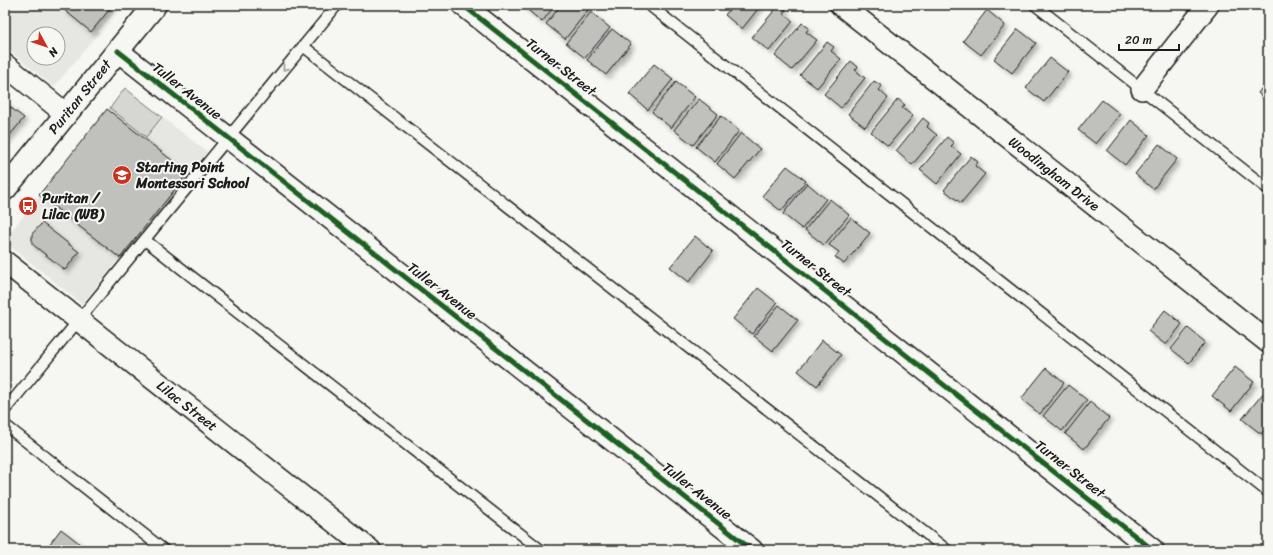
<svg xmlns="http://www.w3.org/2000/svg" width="1273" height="555" viewBox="0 0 1273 555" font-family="Sriracha,sans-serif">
  <defs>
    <filter id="shadow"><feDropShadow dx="3.5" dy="3.5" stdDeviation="2" flood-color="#0004"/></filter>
  </defs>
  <rect width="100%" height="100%" fill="#f6f6f2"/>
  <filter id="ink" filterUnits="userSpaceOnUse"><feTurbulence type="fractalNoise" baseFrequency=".025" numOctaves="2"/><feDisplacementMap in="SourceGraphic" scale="8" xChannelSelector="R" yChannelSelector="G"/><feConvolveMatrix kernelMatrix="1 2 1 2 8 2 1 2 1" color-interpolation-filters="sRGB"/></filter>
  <g filter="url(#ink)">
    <g fill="#e6e6e2" fill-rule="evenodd">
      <path d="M5,5h116l-67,82 -49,-40zM34,34h24v24h-24z"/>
      <polygon points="125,88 207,152 82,304 5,242 5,239"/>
    </g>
    <polygon fill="#d6d6d2" stroke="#797977" points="125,88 162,117 146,137 110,108"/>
    <g fill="#c0c0bd" stroke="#1c1c1c" filter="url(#shadow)">
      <polygon points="65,5 113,5 91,32 62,8"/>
      <polygon points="524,5 555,5 542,22 523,6"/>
      <polygon points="561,5 585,5 589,9 565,39 546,24"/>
      <polygon points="733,5 761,5 742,29 725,15"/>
      <polygon points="779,5 786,10 783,13 793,21 769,51 752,37"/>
      <polygon points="987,10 1005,25 981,55 963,41"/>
      <polygon points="591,12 610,28 585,58 566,43"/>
      <polygon points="802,23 809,28 806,32 817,40 792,70 775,56"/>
      <polygon points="612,29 631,44 606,75 587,60"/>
      <polygon points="1018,29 1036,43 1012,73 994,59"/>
      <polygon points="827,42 834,47 831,51 841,59 817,88 800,75"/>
      <polygon points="1050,58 1068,72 1044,102 1026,88"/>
      <polygon points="851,61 858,67 855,70 865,78 841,108 824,94"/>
      <polygon points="654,64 673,79 648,110 629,94"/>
      <polygon points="1268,80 1268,102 1258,93"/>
      <polygon points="874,81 882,86 879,90 888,98 865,127 848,114"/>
      <polygon points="676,82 695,97 671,128 652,112"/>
      <polygon points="699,99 718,114 693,145 674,130"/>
      <polygon points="898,99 905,105 902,108 913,116 888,146 871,132"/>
      <polygon points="1102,100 1120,114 1096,144 1078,130"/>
      <polygon points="5,103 24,118 5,141"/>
      <polygon points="107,109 188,173 120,258 39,195"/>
      <polygon points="721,116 739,131 715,162 696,147"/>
      <polygon points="923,118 929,123 927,127 937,135 912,165 896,151"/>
      <polygon points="1131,120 1149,135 1125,165 1107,151"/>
      <polygon points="741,133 760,149 735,179 717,164"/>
      <polygon points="947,137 954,143 951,146 961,154 937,184 920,170"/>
      <polygon points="1159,144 1177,159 1153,189 1135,174"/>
      <polygon points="971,156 978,162 975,166 985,174 961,203 944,190"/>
      <polygon points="787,166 806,181 781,211 762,196"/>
      <polygon points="807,183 826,199 802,229 783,214"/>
      <polygon points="830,199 849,215 824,245 805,230"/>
      <polygon points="851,218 870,233 844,264 835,257 839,252 829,245"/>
      <polygon points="42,223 79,252 65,270 32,244 32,234"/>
      <polygon points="695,236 713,251 689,282 670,267"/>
      <polygon points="758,288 777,303 752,334 733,319"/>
      <polygon points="779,305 798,320 773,351 754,336"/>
      <polygon points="1165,310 1182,324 1166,345 1148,331"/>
      <polygon points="1188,328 1205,342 1189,363 1171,349"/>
      <polygon points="822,340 841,355 817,386 798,371"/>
      <polygon points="1235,367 1254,382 1231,411 1212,396"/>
      <polygon points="1046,368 1064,383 1040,414 1021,399"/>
      <polygon points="1068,385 1087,400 1062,431 1043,416"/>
      <polygon points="1265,391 1268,393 1268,425 1261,434 1242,419"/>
      <polygon points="1090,402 1109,418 1084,449 1065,434"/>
      <polygon points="61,529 79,543 73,550 45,550"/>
    </g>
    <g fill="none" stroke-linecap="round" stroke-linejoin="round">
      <defs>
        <g id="lane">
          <polyline points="649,5 1268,492"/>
          <polyline points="1035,5 1268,189"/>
          <polyline points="303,46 947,550"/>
          <polyline points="145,240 541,550"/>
          <polyline points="5,410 337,5"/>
          <polyline points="5,425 164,550"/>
        </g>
        <g id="street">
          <polyline points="463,5 1153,550"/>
          <polyline points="841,5 1268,342"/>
          <polyline points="118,51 752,550"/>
          <polyline points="5,65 66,114"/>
          <polyline points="1142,89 1208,5"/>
          <polyline points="5,262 370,550"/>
        </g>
        <polyline id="secondary" points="5,189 155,5"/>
      </defs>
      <use href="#lane" stroke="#1c1c1c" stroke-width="13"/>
      <use href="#street" stroke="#1c1c1c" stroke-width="24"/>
      <use href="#secondary" stroke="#1c1c1c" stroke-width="25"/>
      <use href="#lane" stroke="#f6f6f2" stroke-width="10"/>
      <use href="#street" stroke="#f6f6f2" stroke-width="21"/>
      <use href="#secondary" stroke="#f6f6f2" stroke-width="22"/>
      <defs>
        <g id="cycleway">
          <polyline points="463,5 1153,550"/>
          <polyline points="118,51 752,550"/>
        </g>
      </defs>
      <use href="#cycleway" stroke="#f6f6f2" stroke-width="8"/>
      <use href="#cycleway" stroke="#1b5e20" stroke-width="5"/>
    </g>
    <defs><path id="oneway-chevron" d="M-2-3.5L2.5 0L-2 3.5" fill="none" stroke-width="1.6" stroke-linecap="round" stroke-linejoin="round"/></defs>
    <use stroke="#949492" href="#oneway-chevron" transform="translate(285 68) rotate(129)"/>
  </g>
  <defs>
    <symbol id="school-disc" viewBox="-11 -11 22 22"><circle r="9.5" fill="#c8321e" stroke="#f6f6f2"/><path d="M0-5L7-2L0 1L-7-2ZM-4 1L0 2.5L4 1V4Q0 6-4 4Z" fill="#fff"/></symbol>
    <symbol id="bus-disc" viewBox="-11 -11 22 22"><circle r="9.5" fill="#c8321e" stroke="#f6f6f2"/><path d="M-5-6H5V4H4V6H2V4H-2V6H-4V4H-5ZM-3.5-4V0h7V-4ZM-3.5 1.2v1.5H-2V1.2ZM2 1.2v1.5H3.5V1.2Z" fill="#fff"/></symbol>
  </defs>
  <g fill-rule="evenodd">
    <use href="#school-disc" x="111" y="164" width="22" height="22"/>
    <use href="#bus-disc" x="17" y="195" width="22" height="22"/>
  </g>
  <g text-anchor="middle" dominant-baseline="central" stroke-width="4" stroke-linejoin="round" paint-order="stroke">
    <g font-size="14" fill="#1c1c1c" stroke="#f6f6f2">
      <text transform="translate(561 67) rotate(38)">Turner Street</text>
      <text transform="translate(187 91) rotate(38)">Tuller Avenue</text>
      <text transform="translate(80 97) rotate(-51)">Puritan Street</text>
      <text transform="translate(1054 174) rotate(38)">Woodingham Drive</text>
      <text transform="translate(816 268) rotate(38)">Turner Street</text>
      <text transform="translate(442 291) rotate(38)">Tuller Avenue</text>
      <text transform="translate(187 406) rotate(38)">Lilac Street</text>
      <text transform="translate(1070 469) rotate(38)">Turner Street</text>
      <text transform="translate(697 491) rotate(38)">Tuller Avenue</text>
    </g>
    <g font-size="14" font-weight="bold" fill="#1c1c1c" stroke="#f6f6f2" text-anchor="start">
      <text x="136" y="167">Starting Point<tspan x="136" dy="16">Montessori School</tspan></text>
      <text x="42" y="198">Puritan /<tspan x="42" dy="16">Lilac (WB)</tspan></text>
    </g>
  </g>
  <rect width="1273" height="555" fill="none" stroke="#f6f6f2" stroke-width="20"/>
  <rect x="10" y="10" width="1253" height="535" fill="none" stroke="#1c1c1c" stroke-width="1.5" filter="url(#ink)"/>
  <g transform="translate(46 46) rotate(130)"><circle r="19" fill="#f6f6f2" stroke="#9f9f9c"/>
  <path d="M0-3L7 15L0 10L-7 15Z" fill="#c8321e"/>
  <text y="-6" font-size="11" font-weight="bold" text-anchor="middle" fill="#1c1c1c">N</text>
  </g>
  <path d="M1119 44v6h60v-6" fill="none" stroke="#1c1c1c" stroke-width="2"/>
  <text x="1125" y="44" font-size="12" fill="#1c1c1c" stroke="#f6f6f2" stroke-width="3" paint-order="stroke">20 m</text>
</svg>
